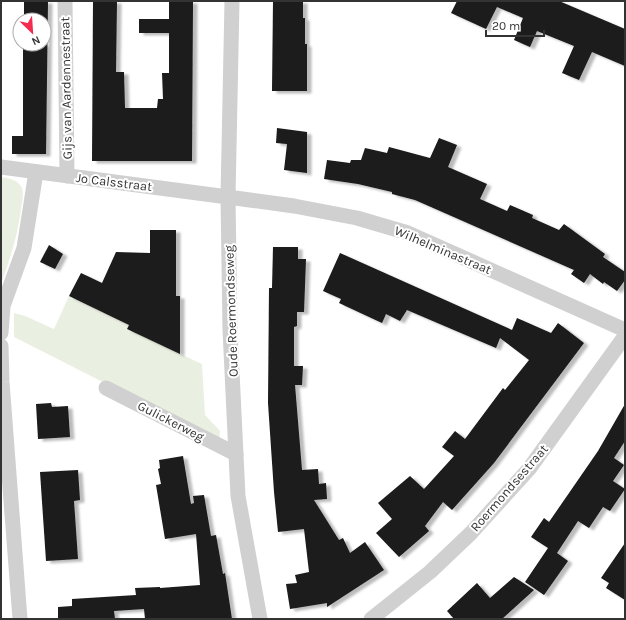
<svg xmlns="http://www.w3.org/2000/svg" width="626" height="620" viewBox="0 0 626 620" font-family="Karla,sans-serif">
  <defs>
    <filter id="shadow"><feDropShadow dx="4.5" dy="2.5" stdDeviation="1" flood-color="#0004"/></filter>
  </defs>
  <rect width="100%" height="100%" fill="#fff"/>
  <g fill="#eaf0e1">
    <path d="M1,177c8,1 17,3 21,11 2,7 0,14 -1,21 -3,26 -11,50 -20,75z"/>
    <polygon points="69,296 129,325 127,329 202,364 205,415 220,431 219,441 14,337 14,313 25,316 54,329"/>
  </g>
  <g fill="#1a1a1a" filter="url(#shadow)">
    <polygon points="24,1 48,1 46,154 12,154 12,136 23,136 23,44 44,44 44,20 24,20"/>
    <polygon points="93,1 117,1 116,72 124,72 125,108 157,108 158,99 163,99 162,73 169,73 169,33 139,33 139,19 169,19 169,1 193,1 192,161 92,161"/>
    <polygon points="273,1 303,1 303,18 305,18 305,44 307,44 307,91 272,91"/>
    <polygon points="457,1 559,1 625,29 625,66 592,52 579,80 562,73 574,46 537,31 530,47 514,40 523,18 497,7 486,29 451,13"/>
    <polygon points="277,128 307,132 307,173 284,170 287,144 276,143"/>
    <polygon points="439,138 457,145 448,167 487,184 480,199 507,211 510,205 533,215 532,218 559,230 564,224 605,254 603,257 625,272 625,280 617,291 604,282 603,284 590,274 584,283 571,274 574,270 415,200 392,194 392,192 358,184 324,179 327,160 350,163 351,160 361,160 365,148 387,153 389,147 430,158"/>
    <polygon points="150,230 176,230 176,296 180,296 180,354 127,329 129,325 69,296 81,273 102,283 116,252 150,253"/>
    <polygon points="49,245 63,254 55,269 40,262"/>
    <polygon points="273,247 298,247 298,259 306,259 304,312 297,312 297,326 294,327 294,366 303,366 302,385 295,385 302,470 318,469 319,484 326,483 327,499 314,500 339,540 343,538 350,553 365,542 384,570 327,607 327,603 290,609 286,584 297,583 295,575 309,572 304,529 278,532 274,492 268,403 269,288 272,288"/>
    <polygon points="340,253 512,330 517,318 551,333 558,323 584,343 494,463 452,510 443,502 425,526 429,531 399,557 376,533 392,519 378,503 410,476 424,489 454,456 442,447 455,431 465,439 503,388 505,390 529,360 500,338 496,348 407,310 400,321 386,314 382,323 339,303 341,299 323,291"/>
    <polygon points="51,403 52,407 68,406 70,437 38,439 36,404"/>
    <polygon points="625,404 625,441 614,458 624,465 613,481 625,489 610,511 603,507 589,528 578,521 557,553 568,561 544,595 525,582 548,548 531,537 544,518 549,522 598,451"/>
    <polygon points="183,456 191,504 194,503 193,496 204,495 211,536 216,535 223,574 225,573 232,619 145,619 144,609 114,611 115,619 58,619 58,607 72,606 72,599 136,595 135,588 160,587 160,588 200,585 196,534 165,539 156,485 161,484 158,469 160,468 159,460"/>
    <polygon points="78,470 80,500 74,501 78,559 46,561 40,472"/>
    <polygon points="625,543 625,600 606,588 609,583 601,578"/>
    <polygon points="514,577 534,590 502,619 454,619 447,611 477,583 490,598"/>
  </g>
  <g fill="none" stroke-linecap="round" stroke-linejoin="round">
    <g stroke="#d0d0d0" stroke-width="15">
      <polyline points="65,1 67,176"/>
      <polyline points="232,1 228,197 230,330 238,496 260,619"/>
      <polyline points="1,167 228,197 294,206 357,218 408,233 625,330"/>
      <polyline points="1,333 3,306 24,248 36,172"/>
      <polyline points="1,346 2,382 20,619"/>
      <polyline points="106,388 236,454"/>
      <polyline points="371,619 430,572 471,533 529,469 625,336"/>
    </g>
  </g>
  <g text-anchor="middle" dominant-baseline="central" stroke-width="4" stroke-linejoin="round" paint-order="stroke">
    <g font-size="13" fill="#333" stroke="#fff">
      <text transform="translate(66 88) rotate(-91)">Gijs van Aardennestraat</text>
      <text transform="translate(114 182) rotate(7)">Jo Calsstraat</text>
      <text transform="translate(443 250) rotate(23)">Wilhelminastraat</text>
      <text transform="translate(231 311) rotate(-92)">Oude Roermondseweg</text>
      <text transform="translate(171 421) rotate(27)">Gulickerweg</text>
      <text transform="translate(509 488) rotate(-49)">Roermondsestraat</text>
    </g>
  </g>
  <rect width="626" height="620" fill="none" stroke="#333333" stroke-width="4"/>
  <g transform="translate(32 32) rotate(155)"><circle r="19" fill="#ffffff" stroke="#adadad"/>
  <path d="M0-3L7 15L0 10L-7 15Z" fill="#f42b4f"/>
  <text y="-6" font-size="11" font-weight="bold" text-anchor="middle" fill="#333333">N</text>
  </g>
  <path d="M486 30v6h58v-6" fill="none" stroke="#333333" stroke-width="2"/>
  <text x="492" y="30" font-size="12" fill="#333333" stroke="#ffffff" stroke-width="3" paint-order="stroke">20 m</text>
</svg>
